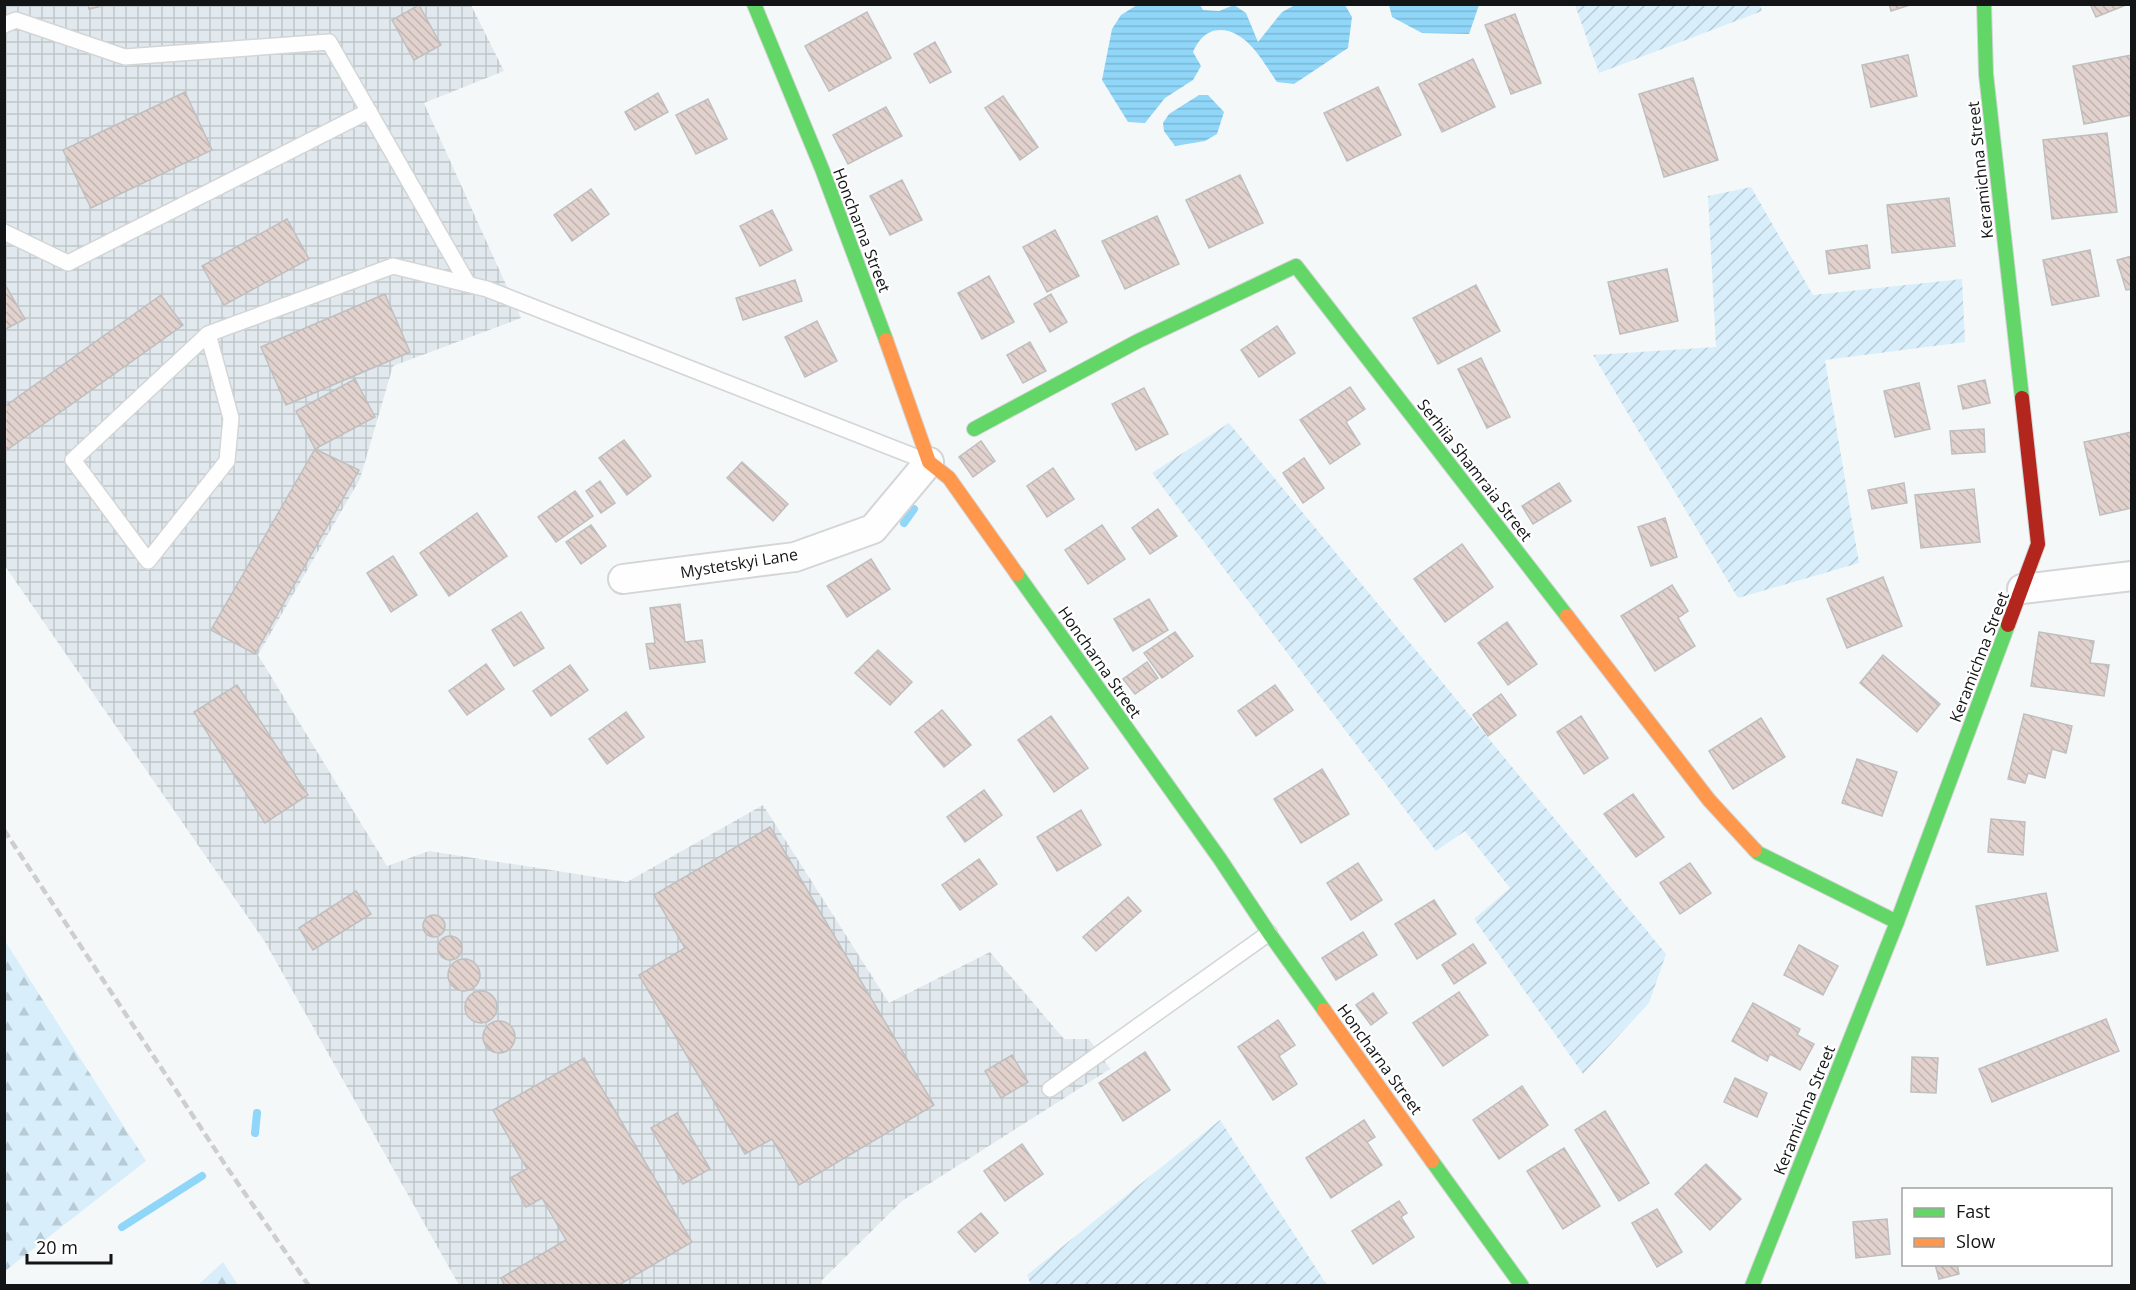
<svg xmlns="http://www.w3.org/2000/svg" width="2136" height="1290" viewBox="0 0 2136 1290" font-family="'Open Sans',sans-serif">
  <defs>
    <pattern id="industrial-grid" width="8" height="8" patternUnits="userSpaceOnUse" patternTransform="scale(1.5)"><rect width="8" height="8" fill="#e1e9ee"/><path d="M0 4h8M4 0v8" fill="none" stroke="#c0c7cb"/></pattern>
    <pattern id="forest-firs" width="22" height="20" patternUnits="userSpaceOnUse" patternTransform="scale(1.5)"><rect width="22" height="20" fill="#d8eefa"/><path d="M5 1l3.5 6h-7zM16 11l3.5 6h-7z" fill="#b8cbd5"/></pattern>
    <pattern id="garden-furrows" width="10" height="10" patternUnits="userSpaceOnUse" patternTransform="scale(1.5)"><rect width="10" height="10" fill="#d8eefa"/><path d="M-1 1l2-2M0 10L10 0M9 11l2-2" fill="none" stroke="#b8cbd5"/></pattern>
    <pattern id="water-rules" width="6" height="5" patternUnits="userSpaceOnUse" patternTransform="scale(1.5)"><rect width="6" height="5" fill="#90d6f8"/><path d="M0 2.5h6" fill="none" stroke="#7bb7d4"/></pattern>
    <pattern id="building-back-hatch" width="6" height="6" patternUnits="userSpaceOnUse" patternTransform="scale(1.5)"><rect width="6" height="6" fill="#e2d2ce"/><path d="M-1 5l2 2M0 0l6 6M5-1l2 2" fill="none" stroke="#c1b3b0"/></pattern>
  </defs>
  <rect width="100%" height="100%" fill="#f5f8f9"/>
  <polygon fill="url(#industrial-grid)" points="4,5 471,5 504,71 424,103 521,318 393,366 360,479 258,655 387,866 429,851 627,882 763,805 889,1003 990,952 1064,1039 1089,1039 1110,1069 902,1201 821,1281 822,1285 459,1285 265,942 5,566"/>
  <g fill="url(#forest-firs)">
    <polygon points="5,941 146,1161 5,1271 4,1271"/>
    <polygon points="223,1262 238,1285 198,1285"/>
  </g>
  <g fill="url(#garden-furrows)">
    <polygon points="1760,4 1762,11 1599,73 1575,5"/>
    <polygon points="1751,187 1813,295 1962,279 1965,342 1825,360 1859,563 1738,598 1593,355 1716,347 1708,196"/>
    <polygon points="1229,423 1666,954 1649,1003 1583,1074 1474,919 1510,888 1465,831 1436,851 1152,473"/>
    <polygon points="1220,1120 1327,1285 1031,1285 1027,1275"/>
  </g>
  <g fill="url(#water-rules)">
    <path d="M1137,5h63l3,5 16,1 15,-6 12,8 12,29 24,-30 13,-7h50l7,12 -4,31 -54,36 -17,-2c-14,-20 -30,-52 -57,-52 -14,0 -22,11 -27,22l8,14 -8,14 -28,18 -20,25 -17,-1 -26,-42 10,-51 9,-14z"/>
    <polygon points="1389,5 1389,4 1479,5 1469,34 1422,33 1392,17"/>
    <polygon points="1199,95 1208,95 1224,112 1217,134 1205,141 1175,146 1164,131 1163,123 1169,114"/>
  </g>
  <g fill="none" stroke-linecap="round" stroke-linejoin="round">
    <g stroke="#90d6f8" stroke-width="8">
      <polyline points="904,523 914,509"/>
      <polyline points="255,1133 257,1113"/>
      <polyline points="122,1227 202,1176"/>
    </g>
  </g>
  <g fill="url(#building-back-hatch)" stroke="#bfbfbf" stroke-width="1.5">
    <polygon points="88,4 110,4 89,9"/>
    <polygon points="1889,4 1913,4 1891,11"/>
    <polygon points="2090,4 2126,4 2126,5 2096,17"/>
    <polygon points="419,5 441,45 414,60 392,20"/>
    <polygon points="867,12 891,58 829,91 805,46"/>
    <polygon points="1515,14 1541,83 1511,94 1485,25"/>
    <polygon points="935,42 951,72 930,83 914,54"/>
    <polygon points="1908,55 1917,96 1871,107 1862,65"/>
    <polygon points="2132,55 2132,115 2084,124 2073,66"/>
    <polygon points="1473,59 1495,107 1442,132 1419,84"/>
    <polygon points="1693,78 1718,160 1664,177 1639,94"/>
    <polygon points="1378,87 1401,135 1347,161 1324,113"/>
    <polygon points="185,92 212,150 91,208 63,150"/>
    <polygon points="658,93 668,112 635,130 625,112"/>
    <polygon points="1003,96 1038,147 1020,160 985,108"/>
    <polygon points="708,99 727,139 696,154 676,115"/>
    <polygon points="886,107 902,136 848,164 833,135"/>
    <polygon points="2107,133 2117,212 2052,219 2043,140"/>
    <polygon points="1240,175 1263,223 1209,248 1186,200"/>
    <polygon points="902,180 922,220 890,235 870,196"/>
    <polygon points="591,189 609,214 572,241 554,215"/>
    <polygon points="1949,198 1955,246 1892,253 1887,205"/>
    <polygon points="772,210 792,250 760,266 740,226"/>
    <polygon points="1157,216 1179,264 1125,289 1102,241"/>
    <polygon points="287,219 309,259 224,305 202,266"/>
    <polygon points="1055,230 1079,276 1047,292 1023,247"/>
    <polygon points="1867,245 1870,268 1829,274 1826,251"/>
    <polygon points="2090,250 2099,296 2052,305 2043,260"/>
    <polygon points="2132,256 2132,289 2126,290 2117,260"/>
    <polygon points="1667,269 1678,321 1620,334 1608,282"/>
    <polygon points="989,276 1014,322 982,339 958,293"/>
    <polygon points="795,280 802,301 743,320 736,298"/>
    <polygon points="4,283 25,319 4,330"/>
    <polygon points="1476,285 1500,331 1438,364 1413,318"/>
    <polygon points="385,294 410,352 286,405 261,347"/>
    <polygon points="1051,294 1067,322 1050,332 1034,304"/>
    <polygon points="161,295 183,325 4,452 4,407"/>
    <polygon points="817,321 837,361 805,377 785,337"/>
    <polygon points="1277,326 1295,353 1259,377 1241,350"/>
    <polygon points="1030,342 1046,371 1023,383 1007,355"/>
    <polygon points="1481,358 1510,417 1487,428 1458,369"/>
    <polygon points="355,379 375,417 315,449 296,411"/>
    <polygon points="1985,380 1990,403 1963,409 1958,386"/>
    <polygon points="1919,383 1930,429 1895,437 1884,391"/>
    <polygon points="1350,387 1365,409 1346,422 1360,444 1330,464 1300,420"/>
    <polygon points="1144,388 1168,434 1136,450 1112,404"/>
    <polygon points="1984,429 1985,452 1952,454 1950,431"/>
    <polygon points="2132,432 2132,508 2100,515 2084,442"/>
    <polygon points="624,440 651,476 627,495 599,458"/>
    <polygon points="981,441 995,461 973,477 959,457"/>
    <polygon points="315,449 359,470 255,654 211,630"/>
    <polygon points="1304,458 1324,488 1303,503 1283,473"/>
    <polygon points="742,462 788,504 773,521 727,478"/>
    <polygon points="1053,468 1074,499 1047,517 1027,486"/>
    <polygon points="600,481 615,503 601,513 586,491"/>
    <polygon points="1559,483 1571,501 1533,524 1522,506"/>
    <polygon points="1904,483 1907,503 1872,509 1868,490"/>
    <polygon points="1974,489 1980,542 1921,548 1915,495"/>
    <polygon points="575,491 593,516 556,542 538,517"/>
    <polygon points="1158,509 1177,536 1150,554 1132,528"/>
    <polygon points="477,513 507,556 449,596 420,553"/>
    <polygon points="1665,518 1677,557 1651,566 1638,527"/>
    <polygon points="591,525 606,546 581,564 566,542"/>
    <polygon points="1102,525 1125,559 1088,584 1065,550"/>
    <polygon points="1462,544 1493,587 1445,622 1414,579"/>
    <polygon points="393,556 417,595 391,612 367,573"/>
    <polygon points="871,559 890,589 847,617 827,586"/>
    <polygon points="1883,577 1902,626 1847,648 1827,599"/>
    <polygon points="1672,585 1688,611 1678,618 1695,646 1655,671 1621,616"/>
    <polygon points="1149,599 1168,630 1133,651 1114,619"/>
    <polygon points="680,604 685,642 702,640 705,662 650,669 646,644 655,643 650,608"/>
    <polygon points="521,612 544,648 514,666 492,630"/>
    <polygon points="1507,622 1537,664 1508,685 1478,643"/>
    <polygon points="1175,632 1193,656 1162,678 1144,653"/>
    <polygon points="2039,632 2094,641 2090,663 2109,665 2104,696 2031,686"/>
    <polygon points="878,650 912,682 890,705 855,673"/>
    <polygon points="1883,655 1940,704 1917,732 1860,683"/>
    <polygon points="1147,662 1158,678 1135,694 1123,679"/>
    <polygon points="486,664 504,689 467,715 449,691"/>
    <polygon points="570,665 588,690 551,716 533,691"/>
    <polygon points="237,685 308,795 265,823 194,712"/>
    <polygon points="1275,685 1293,710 1256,736 1238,711"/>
    <polygon points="1501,694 1516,715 1488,736 1473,715"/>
    <polygon points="942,710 971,745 944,767 915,732"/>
    <polygon points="626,712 644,737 607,764 589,739"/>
    <polygon points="2024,714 2072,726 2066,753 2052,749 2045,778 2028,773 2025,783 2008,779"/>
    <polygon points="1051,716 1088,768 1054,792 1018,740"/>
    <polygon points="1581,716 1608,758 1584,774 1557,732"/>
    <polygon points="1761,718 1785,757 1733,789 1709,751"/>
    <polygon points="1857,759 1897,772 1882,816 1842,803"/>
    <polygon points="1322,769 1349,814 1301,843 1274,799"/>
    <polygon points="984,790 1002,815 965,842 947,817"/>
    <polygon points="1633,794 1664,837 1636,857 1604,814"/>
    <polygon points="1081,810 1101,845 1057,871 1037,837"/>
    <polygon points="1991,819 2025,822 2023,855 1988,852"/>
    <polygon points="770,827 934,1105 799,1185 772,1139 745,1154 639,975 685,948 654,895"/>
    <polygon points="979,859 997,884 960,910 942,885"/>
    <polygon points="1358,863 1382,900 1351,920 1327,883"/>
    <polygon points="1690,863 1711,893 1680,914 1660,883"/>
    <polygon points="356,891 371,914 313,950 299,928"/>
    <polygon points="2046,893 2058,951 1987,965 1976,906"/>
    <polygon points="1128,897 1141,911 1096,951 1083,937"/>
    <polygon points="1434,900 1456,934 1417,959 1395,924"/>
    <circle cx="434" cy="926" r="11"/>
    <polygon points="1363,932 1377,955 1336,980 1322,958"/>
    <circle cx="450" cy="948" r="12"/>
    <polygon points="1473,944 1486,963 1454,984 1442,965"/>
    <polygon points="1799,945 1838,966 1823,995 1784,975"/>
    <circle cx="464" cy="975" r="16"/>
    <circle cx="481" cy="1007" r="16"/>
    <polygon points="1459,992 1488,1035 1443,1066 1413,1023"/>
    <polygon points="1373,993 1387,1013 1371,1025 1356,1005"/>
    <polygon points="1753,1003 1800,1029 1797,1035 1814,1044 1800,1070 1770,1054 1767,1061 1732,1041"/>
    <polygon points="2106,1019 2119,1051 1992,1102 1979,1069"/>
    <polygon points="1278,1020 1295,1045 1279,1056 1297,1084 1273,1100 1238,1047"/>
    <circle cx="499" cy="1037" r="16"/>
    <polygon points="1145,1052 1170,1090 1123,1121 1099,1083"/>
    <polygon points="1012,1055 1028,1082 1001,1098 985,1071"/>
    <polygon points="1912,1057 1938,1058 1936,1093 1911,1092"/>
    <polygon points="584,1058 692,1242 617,1286 505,1286 501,1278 566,1240 542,1198 526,1207 510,1178 527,1169 493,1110"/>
    <polygon points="1735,1078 1767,1093 1757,1117 1724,1102"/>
    <polygon points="1522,1086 1548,1125 1499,1159 1473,1120"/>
    <polygon points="1605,1111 1649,1183 1619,1201 1575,1130"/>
    <polygon points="677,1113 710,1169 683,1184 651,1128"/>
    <polygon points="1364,1120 1375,1137 1367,1142 1382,1165 1331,1198 1306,1158"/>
    <polygon points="1022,1144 1043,1174 1005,1201 984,1171"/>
    <polygon points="1564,1148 1600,1206 1563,1229 1527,1171"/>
    <polygon points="1706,1164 1741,1199 1710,1230 1675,1194"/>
    <polygon points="1399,1201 1407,1213 1401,1217 1414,1237 1373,1264 1352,1231"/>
    <polygon points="1657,1209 1682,1252 1657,1267 1632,1223"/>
    <polygon points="981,1213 998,1233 975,1252 958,1232"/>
    <polygon points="1887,1219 1890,1254 1856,1258 1853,1222"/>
    <polygon points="1935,1264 1957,1264 1959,1274 1939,1279"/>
  </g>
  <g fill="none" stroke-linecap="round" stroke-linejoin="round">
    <defs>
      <g id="lane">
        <polyline points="4,25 16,20 125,57 329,42 468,284"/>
        <polyline points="4,232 68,263 369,111"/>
        <polyline points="208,334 231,418 227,461 148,561 73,460 208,334 393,266 487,289 926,461"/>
        <polyline points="1050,1089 1269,933"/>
      </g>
      <g id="street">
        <polyline points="623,579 795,557 873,529 929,462"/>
        <polyline points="2022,589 2132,576"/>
      </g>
      <g id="fast">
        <polyline points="754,4 822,169 886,340"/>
        <polyline points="1984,4 1986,74 2022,398"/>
        <polyline points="974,429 1138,341 1296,266 1567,616"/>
        <polyline points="1017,574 1220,859 1269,933 1324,1010"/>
        <polyline points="1755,850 1758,853 1897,922"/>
        <polyline points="1432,1161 1522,1286"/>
        <polyline points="1752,1286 1897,922 2008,625"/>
      </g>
      <g id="slow">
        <polyline points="886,340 929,462 949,478 1017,574"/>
        <polyline points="1567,616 1709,800 1755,850"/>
        <polyline points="1324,1010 1432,1161"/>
      </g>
      <polyline id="jam" points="2008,625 2038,544 2022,398"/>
    </defs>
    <use href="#lane" stroke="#d3d5d6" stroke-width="18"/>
    <use href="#street" stroke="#d3d5d6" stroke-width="32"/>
    <use href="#fast" stroke="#d3d5d6" stroke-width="16"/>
    <use href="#slow" stroke="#d3d5d6" stroke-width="16"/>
    <use href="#jam" stroke="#d3d5d6" stroke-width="16"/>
    <use href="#lane" stroke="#fefefe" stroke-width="15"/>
    <use href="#street" stroke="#fefefe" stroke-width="28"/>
    <use href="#fast" stroke="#63d668" stroke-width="14"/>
    <use href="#slow" stroke="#ff974d" stroke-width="14"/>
    <use href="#jam" stroke="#b3261e" stroke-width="14"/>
    <polyline stroke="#cdcece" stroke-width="4.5" stroke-dasharray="9 4.5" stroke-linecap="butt" points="4,830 228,1169 309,1286"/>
  </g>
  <g text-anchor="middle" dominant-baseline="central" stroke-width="4.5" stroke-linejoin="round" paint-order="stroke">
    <g font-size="16" fill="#131415" stroke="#fff">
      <text transform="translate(1980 170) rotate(-96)">Keramichna Street</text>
      <text transform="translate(862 230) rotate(69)">Honcharna Street</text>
      <text transform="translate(1475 470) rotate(52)">Serhiia Shamraia Street</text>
      <text transform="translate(739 563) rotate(-9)">Mystetskyi Lane</text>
      <text transform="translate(1979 657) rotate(-69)">Keramichna Street</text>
      <text transform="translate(1100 662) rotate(55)">Honcharna Street</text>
      <text transform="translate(1380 1059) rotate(54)">Honcharna Street</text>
      <text transform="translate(1804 1110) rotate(-68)">Keramichna Street</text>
    </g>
  </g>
  <rect width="2136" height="1290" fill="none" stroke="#131415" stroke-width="12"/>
  <rect x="1902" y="1188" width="210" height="78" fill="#ffffff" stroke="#a1a1a1" stroke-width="1.5"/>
  <rect x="1914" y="1208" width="30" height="9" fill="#63d668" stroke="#a1a1a1" stroke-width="1.5"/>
  <text x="1956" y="1218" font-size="18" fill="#131415">Fast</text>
  <rect x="1914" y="1238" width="30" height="9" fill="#ff974d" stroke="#a1a1a1" stroke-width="1.5"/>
  <text x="1956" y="1248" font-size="18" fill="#131415">Slow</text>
  <path d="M27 1254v9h84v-9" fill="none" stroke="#131415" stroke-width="3"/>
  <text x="36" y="1254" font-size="18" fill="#131415" stroke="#ffffff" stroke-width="4.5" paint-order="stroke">20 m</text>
</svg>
